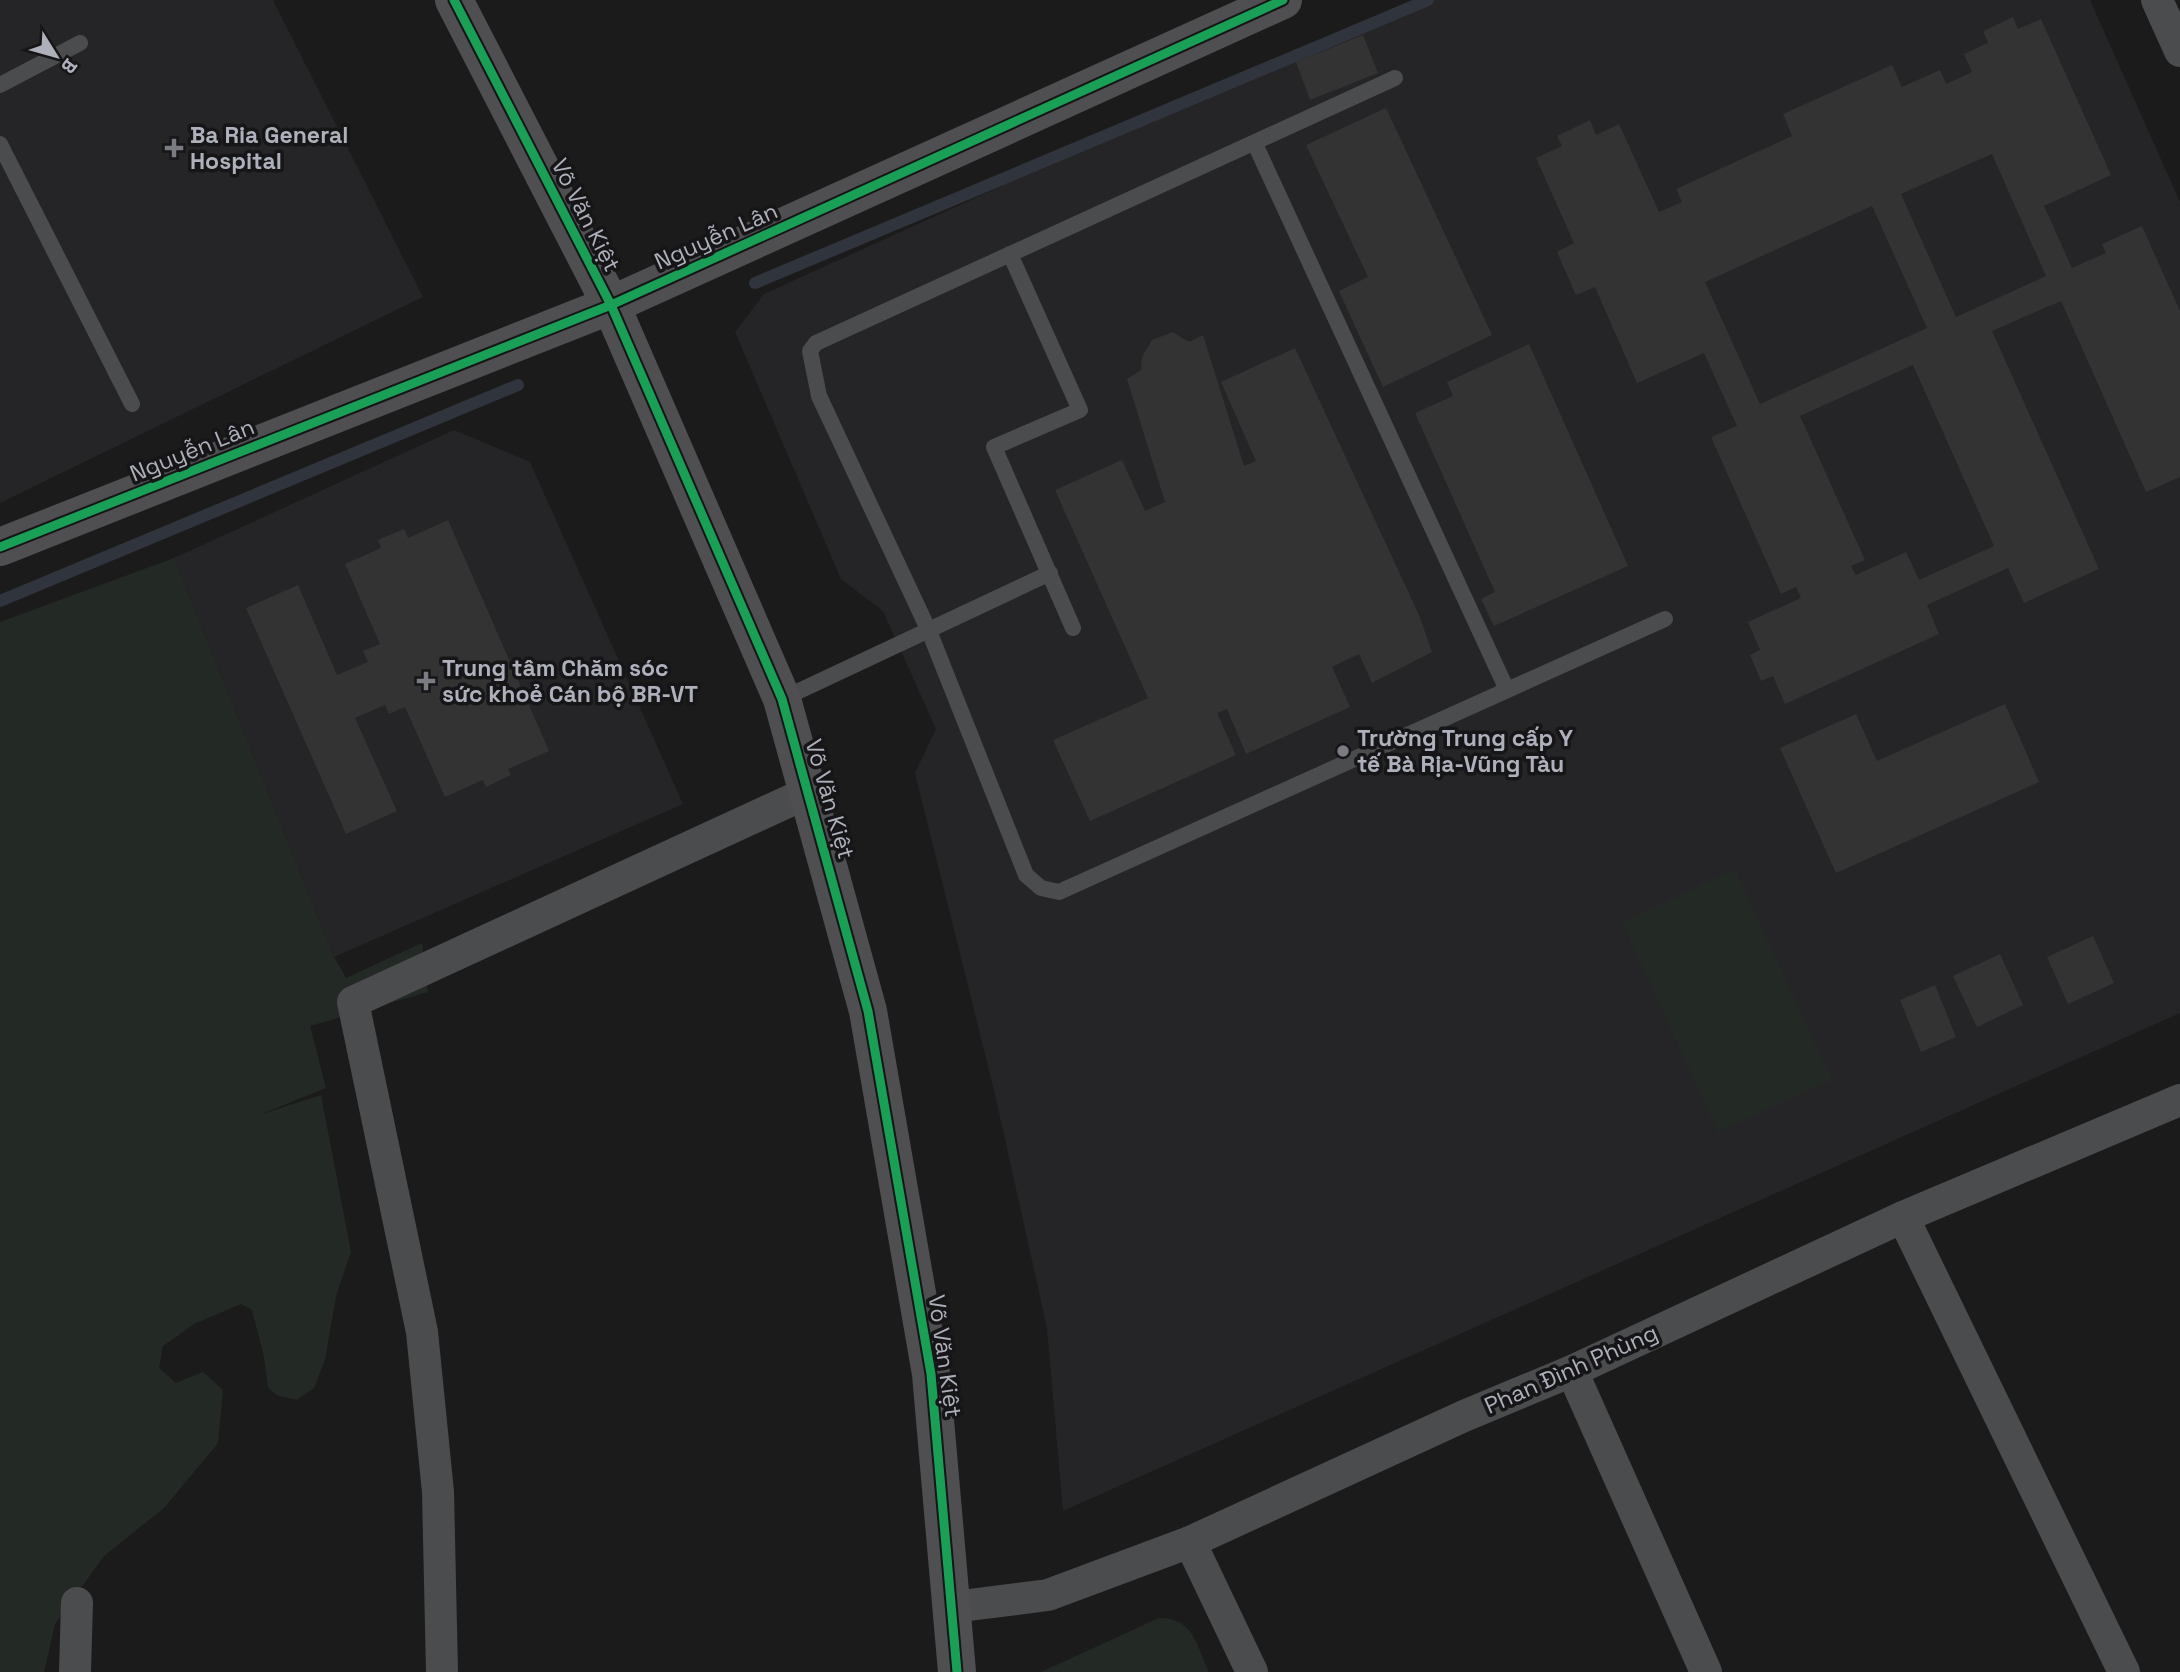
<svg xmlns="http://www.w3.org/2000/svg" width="2180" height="1672" viewBox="0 0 2180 1672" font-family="'Space Grotesk',sans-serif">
  <rect width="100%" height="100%" fill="#1b1b1b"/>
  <g fill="#252527">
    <polygon points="0,0 273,0 423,297 0,503"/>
    <polygon points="1411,0 2090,0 2180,202 2180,1013 1063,1511 1047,1328 994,1090 915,773 936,729 883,611 841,579 735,332 764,294"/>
    <polygon points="454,430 530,462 683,804 334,957 174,558"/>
  </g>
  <g fill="#232a25">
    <polygon points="174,558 334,957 346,978 422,943 428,992 310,1026 326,1088 259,1115 321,1095 351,1252 336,1296 325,1360 314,1388 297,1400 277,1395 268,1388 264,1357 252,1310 241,1304 194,1324 163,1346 159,1368 176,1383 203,1372 223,1390 218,1443 164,1508 104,1556 55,1624 44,1672 0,1672 0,622"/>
    <polygon points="1735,869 1832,1080 1718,1132 1622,922"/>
    <path d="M1159,1618c35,0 37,27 50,54h-168z"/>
  </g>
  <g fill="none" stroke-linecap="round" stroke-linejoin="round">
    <g stroke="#2f343d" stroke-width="12">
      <polyline points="755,283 1428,0"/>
      <polyline points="0,601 518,385"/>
    </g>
  </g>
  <g fill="#333334" fill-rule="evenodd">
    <path d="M2013,17l5,12 23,-10 70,156 -67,31 28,62 34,-15 -4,-9 40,-18 38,85v166l-34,15 -85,-191 -69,30 107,238 -75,34 -16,-35 -81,37 12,29 -154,70 -12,-28 -12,5 -11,-26 10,-5 -12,-28 53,-24 -5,-11 -15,7 -70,-157 26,-11 -33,-73 -67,30 -42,-96 -19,8 -19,-43 17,-9 -38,-85 26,-12 -5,-10 33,-16 6,15 23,-11 40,88 23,-10 -6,-13 116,-53 -9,-22 109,-49 10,22 38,-17 6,14 26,-12 -8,-18 24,-11 -5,-12zM1992,154l54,122 -90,41 -55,-123zM1872,206l55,122 -167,76 -55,-122zM1913,365l81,181 -75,34 -13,-28 -50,23 -5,-9 14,-6 -65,-144z"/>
    <polygon points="1363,35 1378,73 1310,100 1296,62"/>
    <polygon points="1386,108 1492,335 1383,387 1339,291 1368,277 1306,145"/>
    <polygon points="1173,332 1189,342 1203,335 1244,466 1256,461 1221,382 1295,348 1419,615 1432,652 1372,683 1359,654 1332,667 1350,707 1246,754 1227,709 1217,713 1236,755 1090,821 1053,740 1148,698 1055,490 1122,460 1145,511 1165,502 1127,379 1141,370 1142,357 1152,340"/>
    <polygon points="1529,344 1628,566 1494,626 1481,599 1495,592 1415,413 1453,396 1447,382"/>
    <polygon points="448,520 549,751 508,769 511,775 486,787 483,780 445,797 405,707 389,714 385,705 355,718 397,811 346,834 246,608 298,585 337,675 368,662 363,651 380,644 345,564 381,548 378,540 404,529 408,538"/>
    <polygon points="2005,704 2039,782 1836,873 1780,748 1856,714 1877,761"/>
    <polygon points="2093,936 2114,983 2068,1004 2047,957"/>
    <polygon points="2000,954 2023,1005 1977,1027 1953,976"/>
    <polygon points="1935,985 1956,1037 1921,1052 1900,1000"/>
  </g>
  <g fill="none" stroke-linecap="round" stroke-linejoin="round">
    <g stroke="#4b4c4e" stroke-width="16">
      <polyline points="1395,78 816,343 810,351 819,396 929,631 1026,875 1041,888 1059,892 1665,619"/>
      <polyline points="0,85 80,43"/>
      <polyline points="0,144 132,404"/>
      <polyline points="1255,144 1507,690"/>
      <polyline points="1010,254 1080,410 994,447 1073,628"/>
      <polyline points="782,699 1050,573"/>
    </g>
    <g stroke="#4b4c4e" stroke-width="32">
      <polyline points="2157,0 2180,51"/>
      <polyline points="1903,1217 2124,1672"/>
      <polyline points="1572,1371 1706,1672"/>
      <polyline points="1190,1542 1252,1672"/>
      <polyline points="953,1607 1048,1595 1190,1542 1464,1416 1572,1371 1903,1217 2180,1100"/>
      <polyline points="75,1672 77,1603"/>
      <polyline points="442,1672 438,1492 422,1332 353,1002 809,792"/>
    </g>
    <g stroke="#4f4f52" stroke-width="38">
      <polyline points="454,0 611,305 782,699 868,1011 931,1374 957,1672"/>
      <polyline points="0,547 611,305 1283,0"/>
    </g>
    <defs>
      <g id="cycleway">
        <polyline points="454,0 611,305 782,699 868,1011 931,1374 957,1672"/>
        <polyline points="0,547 611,305 1283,0"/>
      </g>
    </defs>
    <use href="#cycleway" stroke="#161517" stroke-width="13"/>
    <use href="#cycleway" stroke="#1a9f57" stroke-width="9"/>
  </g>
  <g fill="#7b7c83" stroke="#161517" stroke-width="2.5">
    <path d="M170.5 137.5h7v7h7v7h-7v7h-7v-7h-7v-7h7z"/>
    <path d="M422.5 670.5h7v7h7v7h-7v7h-7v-7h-7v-7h7z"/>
    <circle cx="1343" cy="751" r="7"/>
  </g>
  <g text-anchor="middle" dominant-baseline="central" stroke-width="7" stroke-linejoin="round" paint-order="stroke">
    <g font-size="23" font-weight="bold" fill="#aeb0bb" stroke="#161517" text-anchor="start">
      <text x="190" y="135">Ba Ria General<tspan x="190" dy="26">Hospital</tspan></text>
      <text x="442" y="668">Trung tâm Chăm sóc<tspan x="442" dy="26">sức khoẻ Cán bộ BR-VT</tspan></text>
      <text x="1357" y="738">Trường Trung cấp Y<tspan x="1357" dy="26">tế Bà Rịa-Vũng Tàu</tspan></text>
    </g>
    <g font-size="23" fill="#aeb0bb" stroke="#161517">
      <text transform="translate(586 215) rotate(63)">Võ Văn Kiệt</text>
      <text transform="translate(716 236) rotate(-24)">Nguyễn Lân</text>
      <text transform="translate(192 450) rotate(-22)">Nguyễn Lân</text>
      <text transform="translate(830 799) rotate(74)">Võ Văn Kiệt</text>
      <text transform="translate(945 1356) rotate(82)">Võ Văn Kiệt</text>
      <text transform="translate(1571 1369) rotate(-24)">Phan Đình Phùng</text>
    </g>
  </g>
  <g transform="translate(56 56) rotate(127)" stroke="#161517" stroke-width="5" paint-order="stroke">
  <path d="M0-5L12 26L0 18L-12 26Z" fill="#aeb0bb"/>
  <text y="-10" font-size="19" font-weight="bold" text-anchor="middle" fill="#aeb0bb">B</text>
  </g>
</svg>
